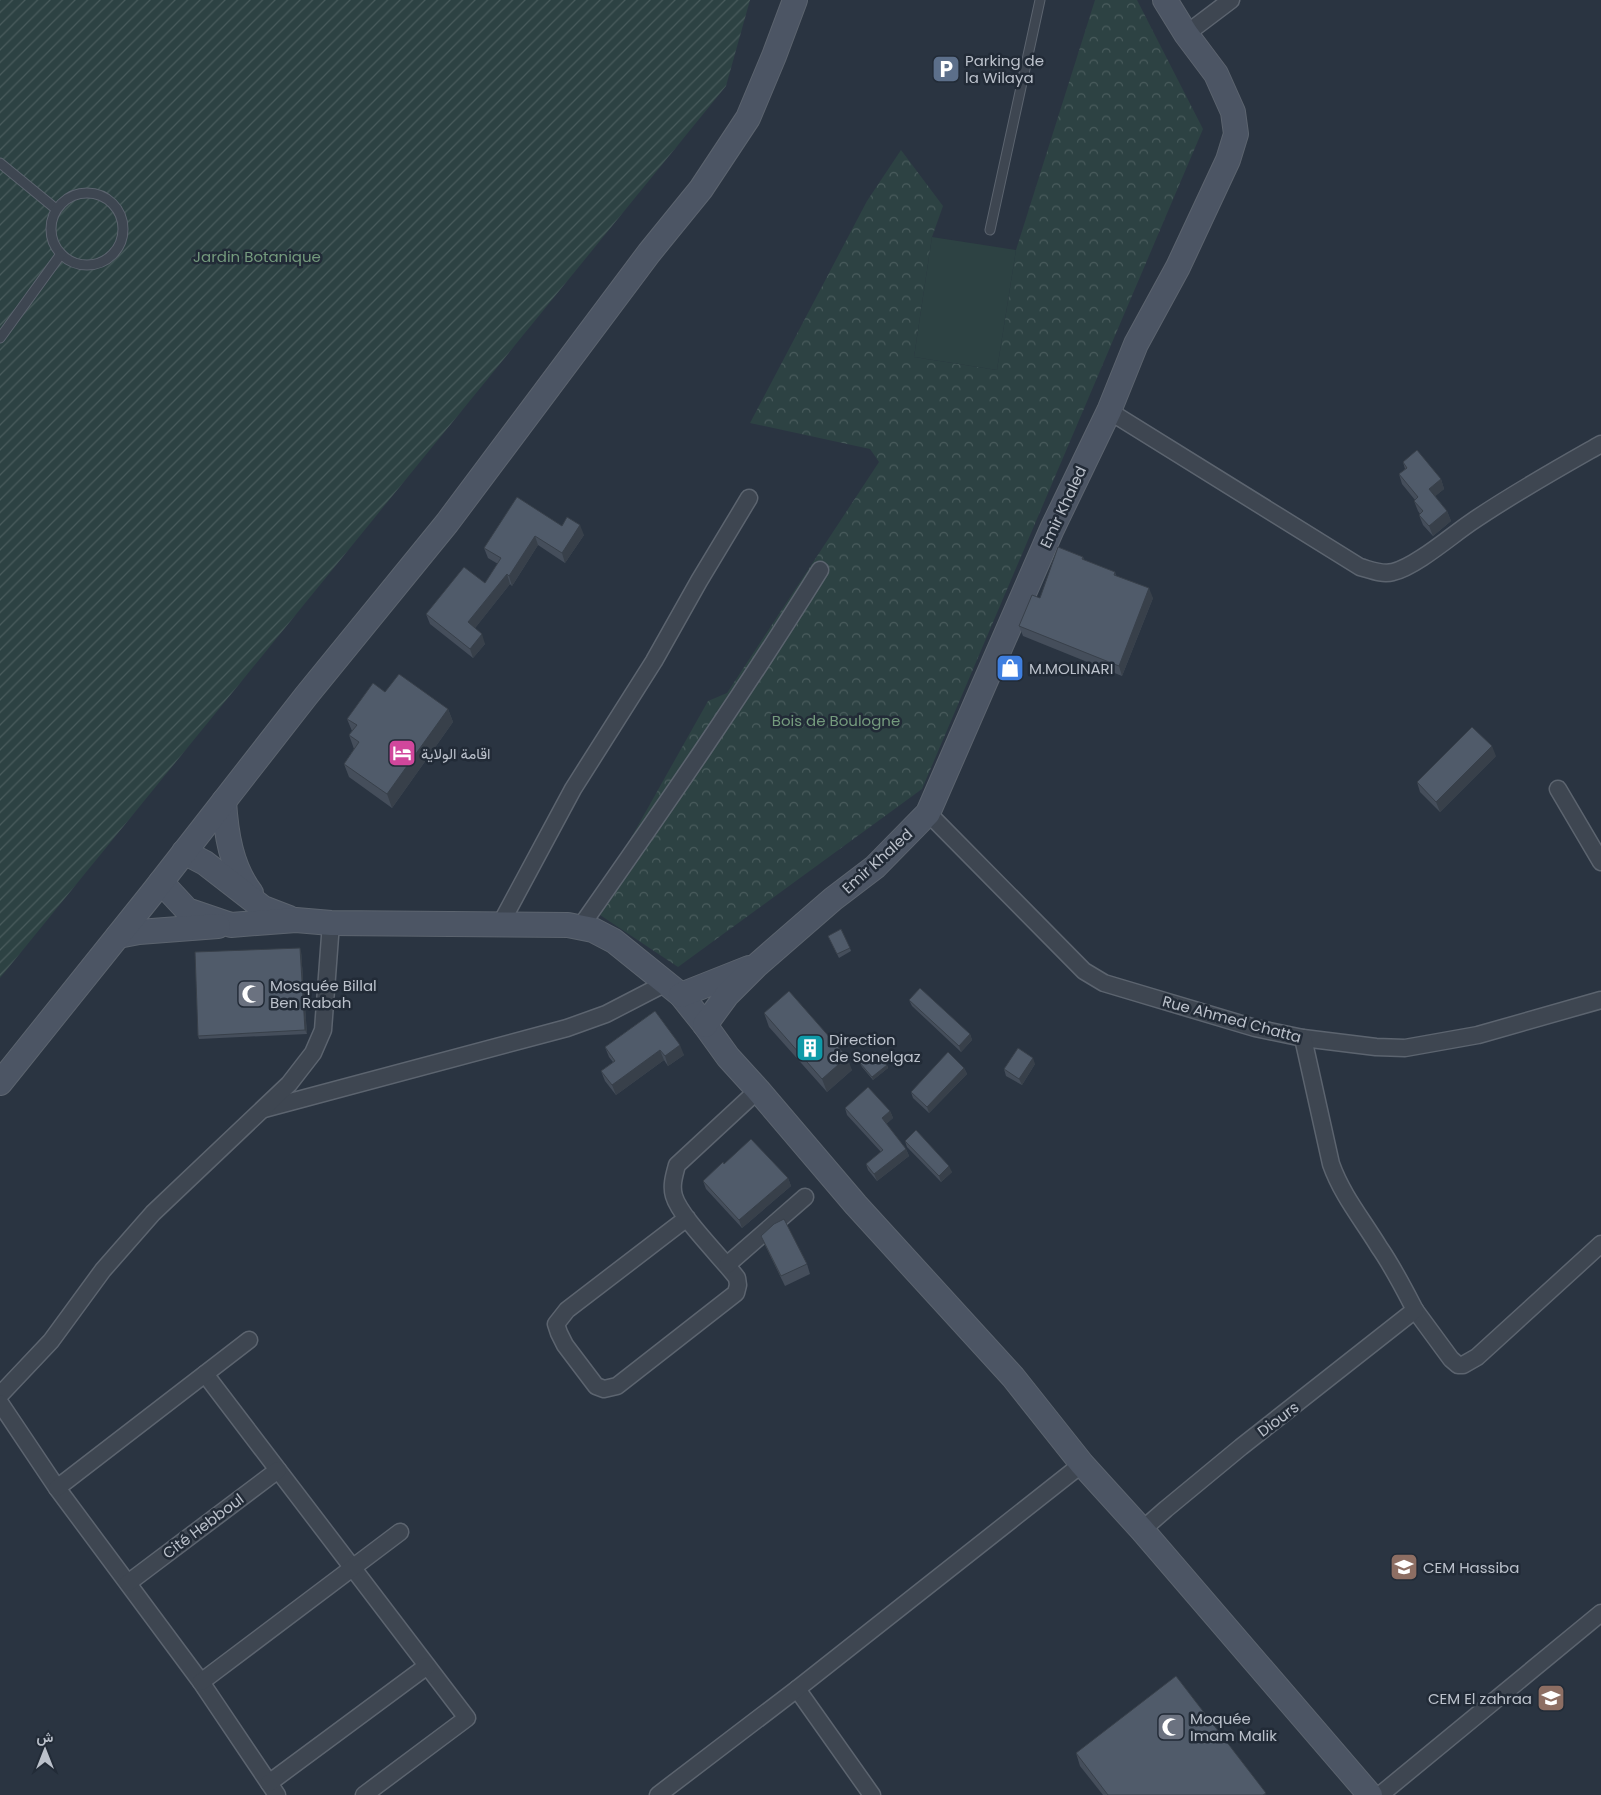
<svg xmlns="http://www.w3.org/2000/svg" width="1601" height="1795" viewBox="0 0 1601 1795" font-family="Poppins,Vazirmatn,sans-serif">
  <defs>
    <pattern id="forest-crowns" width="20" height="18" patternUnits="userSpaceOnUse" patternTransform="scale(1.25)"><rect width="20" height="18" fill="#2d4243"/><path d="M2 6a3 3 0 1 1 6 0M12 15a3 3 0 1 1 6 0" fill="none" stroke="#4a5c5d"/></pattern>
    <pattern id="garden-furrows" width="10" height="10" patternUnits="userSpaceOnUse" patternTransform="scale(1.25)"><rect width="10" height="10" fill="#2d4243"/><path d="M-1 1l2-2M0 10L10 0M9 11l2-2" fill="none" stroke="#4a5c5d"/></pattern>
  </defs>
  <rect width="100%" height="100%" fill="#2a3441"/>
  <polygon fill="url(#forest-crowns)" points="1095,0 1137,0 1203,129 922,789 678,967 591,909 708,701 727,693 879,462 870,449 750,423 867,201 901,150 943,206 932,237 914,357 997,370 1016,250"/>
  <polygon fill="url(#garden-furrows)" points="0,0 750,0 726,86 0,978"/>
  <polygon fill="#2d4243" points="932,237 1016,250 997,370 914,357"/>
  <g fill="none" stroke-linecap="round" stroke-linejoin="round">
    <defs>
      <g id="lane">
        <polyline points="0,163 56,209"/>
        <circle cx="87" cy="229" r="36"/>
        <polyline points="990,230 1040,0"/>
        <polyline points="0,338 61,254"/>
      </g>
      <g id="street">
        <polyline points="1186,34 1231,0"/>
        <path d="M1109,411l251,156c11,3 22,8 33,5 22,-5 58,-36 77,-49 42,-29 87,-54 131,-79"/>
        <polyline points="1558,789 1601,862"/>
        <polyline points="928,813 1084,971 1104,983 1255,1028 1303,1038 1376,1047 1405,1048 1478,1035 1601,1000"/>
        <polyline points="501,923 573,789 654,661 699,581 749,498"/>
        <path d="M581,926c82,-117 163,-234 239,-356"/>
        <polyline points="264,1109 567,1028 606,1014 666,983"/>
        <path d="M687,1218l-120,92 -11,14 3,9 6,12 31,41 8,3 13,-3 119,-93 2,-8 -1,-7c-15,-20 -57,-61 -63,-82 -3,-10 0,-20 3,-31l81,-75"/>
        <polyline points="727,1265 805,1197"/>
        <polyline points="1415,1310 1451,1359 1458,1365 1463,1365 1477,1357 1601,1244"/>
        <polyline points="205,1374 467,1718 364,1795"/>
        <polyline points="0,1395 51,1341 103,1270 153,1213 289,1084 313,1053 323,1030 331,923"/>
        <polyline points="0,1403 57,1488 201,1682 277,1795"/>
        <polyline points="57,1488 249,1340"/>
        <path d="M1142,1530l24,-21 75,-62 174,-137c-11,-21 -22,-43 -36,-63 -17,-28 -37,-52 -48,-83l-28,-126"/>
        <polyline points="128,1583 278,1470"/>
        <polyline points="201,1682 400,1532"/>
        <polyline points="797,1689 872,1795"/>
        <polyline points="269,1783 427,1666"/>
        <polyline points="658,1795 797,1689 1082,1464"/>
        <polyline points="1380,1795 1601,1613"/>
      </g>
      <g id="secondary">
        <path d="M224,801c2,32 7,66 27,92"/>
        <polyline points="184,852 205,863 263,908 289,918"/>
        <polyline points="161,882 187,910 231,925 296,920 331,923 568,925 593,930 614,941 681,995 705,1025 728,1057 758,1090 856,1205 1013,1377 1082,1464 1142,1530 1370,1795"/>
        <polyline points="118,936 139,932 218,926"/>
        <polyline points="681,995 749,968"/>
        <polyline points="705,1025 727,995 756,966 833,899 875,867 928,813 1052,529 1109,411 1136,344 1178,267 1228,160 1236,134 1233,112 1216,74 1186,34 1165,0"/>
        <polyline points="0,1083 154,891 306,696 447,523 649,253 701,189 748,118 774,56 795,0"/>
      </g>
    </defs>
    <use href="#lane" stroke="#5c646f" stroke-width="11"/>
    <use href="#street" stroke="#5c646f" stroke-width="19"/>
    <use href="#secondary" stroke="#5c646f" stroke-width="26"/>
    <use href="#lane" stroke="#3e4651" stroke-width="9"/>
    <use href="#street" stroke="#3e4651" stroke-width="16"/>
    <use href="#secondary" stroke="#4c5564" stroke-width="24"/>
  </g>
  <g fill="#454e5b">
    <polygon points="1403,462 1441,479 1444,489 1435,496 1447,511 1451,521 1433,536 1423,525 1419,515 1420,514 1418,511 1414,501 1415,500 1402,484 1399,474 1405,469"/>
    <polygon points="562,526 584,535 565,563 538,545 512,586 510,584 475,628 485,644 473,658 430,624 426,614 485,583 498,564 488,558 484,548"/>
    <polygon points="1083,557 1084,560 1115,572 1116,576 1153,598 1122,676 1023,636 1019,626 1040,598"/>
    <polygon points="385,692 448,709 453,722 392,808 349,777 344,764 354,749 349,735 352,731 347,719"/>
    <polygon points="1496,756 1440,812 1420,792 1417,782"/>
    <polygon points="828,936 850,948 851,951 839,958"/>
    <polygon points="301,951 307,1034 199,1039 198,1036"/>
    <polygon points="909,1000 970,1034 972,1040 961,1052 912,1006"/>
    <polygon points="655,1011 684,1055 668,1066 664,1060 616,1095 605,1081 601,1071 613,1062 609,1057 605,1047"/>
    <polygon points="764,1013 852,1070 827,1092 769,1027"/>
    <polygon points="860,1063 887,1065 888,1068 873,1080 862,1067"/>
    <polygon points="1035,1064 1022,1085 1006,1076 1004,1069"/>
    <polygon points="964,1068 967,1074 929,1113 913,1098 911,1092"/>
    <polygon points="845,1108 890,1111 893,1118 886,1124 906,1149 909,1156 877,1181 868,1170 866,1164 881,1152 847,1115"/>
    <polygon points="905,1141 952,1172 941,1182 907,1147"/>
    <polygon points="788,1178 791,1186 742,1228 706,1189 703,1181"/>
    <polygon points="761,1236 807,1264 810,1274 785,1286 765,1245"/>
    <polygon points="1076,1753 1267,1795 1103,1795 1080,1766"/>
  </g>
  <g fill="#38404a">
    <polygon points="1441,479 1444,489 1432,499 1429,489"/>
    <polygon points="1447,511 1451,521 1433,536 1429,526"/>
    <polygon points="580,525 584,535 565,563 562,553"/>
    <polygon points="535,536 538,545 512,586 509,576"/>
    <polygon points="507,574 510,584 472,632 468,622"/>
    <polygon points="1149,588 1153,598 1122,676 1119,666"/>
    <polygon points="482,634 485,644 473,658 470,649"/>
    <polygon points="448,709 453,722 392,808 387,794"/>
    <polygon points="1492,746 1496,756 1440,812 1436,802"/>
    <polygon points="300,948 301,951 307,1034 305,1030"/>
    <polygon points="970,1034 972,1040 961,1052 959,1046"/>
    <polygon points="680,1045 684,1055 668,1066 665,1056"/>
    <polygon points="660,1050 664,1060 616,1095 612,1085"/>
    <polygon points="847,1057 852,1070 827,1092 822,1079"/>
    <polygon points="1033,1058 1035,1064 1022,1085 1019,1079"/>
    <polygon points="887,1065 888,1068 873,1080 872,1077"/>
    <polygon points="964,1068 967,1074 929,1113 927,1107"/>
    <polygon points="890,1111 893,1118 885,1125 882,1118"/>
    <polygon points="906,1149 909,1156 877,1181 874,1174"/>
    <polygon points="949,1166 952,1172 941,1182 939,1176"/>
    <polygon points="788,1178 791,1186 742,1228 739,1220"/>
  </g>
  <g fill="#505b6a" stroke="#38404a">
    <polygon points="1417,450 1441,479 1429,489 1447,511 1429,526 1419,515 1423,511 1414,501 1418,497 1399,474 1407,468 1403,462"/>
    <polygon points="517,497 562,526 567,517 580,525 562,553 535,536 509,576 507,574 468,622 482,634 470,649 426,614 464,567 485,583 501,558 484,548"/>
    <polygon points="1058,547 1083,557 1082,559 1115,572 1114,575 1149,588 1119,666 1019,626 1032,595 1040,598"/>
    <polygon points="399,674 448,709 387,794 344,764 359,742 349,735 357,725 347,719 373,683 385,692"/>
    <polygon points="1472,727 1492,746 1436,802 1417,782"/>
    <polygon points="841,929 850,948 837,954 828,936"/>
    <polygon points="300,948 305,1030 198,1036 195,952"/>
    <polygon points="920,988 970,1034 959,1046 909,1000"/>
    <polygon points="789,991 847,1057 822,1079 764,1013"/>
    <polygon points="655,1011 680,1045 665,1056 660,1050 612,1085 601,1071 615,1061 605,1047"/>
    <polygon points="1018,1048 1033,1058 1019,1079 1004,1069"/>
    <polygon points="875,1051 887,1065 872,1077 860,1063"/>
    <polygon points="948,1052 964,1068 927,1107 911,1092"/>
    <polygon points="868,1087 890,1111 882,1118 906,1149 874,1174 866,1164 883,1150 845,1108"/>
    <polygon points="916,1130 949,1166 939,1176 905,1141"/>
    <polygon points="751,1139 788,1178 739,1220 703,1181 723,1162 724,1164"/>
    <polygon points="784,1219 807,1264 781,1276 761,1236 774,1224"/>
    <polygon points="1176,1676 1266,1793 1263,1795 1108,1795 1076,1753"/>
  </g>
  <defs>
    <symbol id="parking-square" viewBox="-11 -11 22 22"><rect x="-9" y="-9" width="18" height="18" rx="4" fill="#5c6f8a" stroke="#222b37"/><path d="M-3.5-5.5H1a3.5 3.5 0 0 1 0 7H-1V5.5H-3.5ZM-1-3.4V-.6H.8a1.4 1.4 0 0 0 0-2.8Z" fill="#fff"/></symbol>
    <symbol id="shop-square" viewBox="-11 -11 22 22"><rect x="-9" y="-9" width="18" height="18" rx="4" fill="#3f7fe0" stroke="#222b37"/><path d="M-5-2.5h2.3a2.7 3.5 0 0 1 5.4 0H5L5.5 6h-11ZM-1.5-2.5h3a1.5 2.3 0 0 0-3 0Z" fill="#fff"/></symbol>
    <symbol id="hotel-square" viewBox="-11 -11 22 22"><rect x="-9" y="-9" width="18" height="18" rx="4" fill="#d1479c" stroke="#222b37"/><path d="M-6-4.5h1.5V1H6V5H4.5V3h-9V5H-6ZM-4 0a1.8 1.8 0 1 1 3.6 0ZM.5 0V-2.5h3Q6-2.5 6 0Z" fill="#fff"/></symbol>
    <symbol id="mosque-square" viewBox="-11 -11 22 22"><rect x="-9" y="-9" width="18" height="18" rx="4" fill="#6b7280" stroke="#222b37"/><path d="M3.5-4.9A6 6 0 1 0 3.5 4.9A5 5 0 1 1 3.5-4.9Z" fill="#fff"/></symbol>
    <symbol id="building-square" viewBox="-11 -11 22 22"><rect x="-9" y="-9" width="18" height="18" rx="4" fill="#0f9aa8" stroke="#222b37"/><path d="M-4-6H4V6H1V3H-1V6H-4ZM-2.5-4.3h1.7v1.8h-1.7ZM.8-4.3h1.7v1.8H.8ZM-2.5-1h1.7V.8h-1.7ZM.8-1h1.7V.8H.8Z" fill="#fff"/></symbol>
    <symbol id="school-square" viewBox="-11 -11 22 22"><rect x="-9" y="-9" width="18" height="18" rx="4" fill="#8d6e63" stroke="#222b37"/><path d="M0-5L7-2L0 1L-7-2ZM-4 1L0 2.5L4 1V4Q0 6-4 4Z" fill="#fff"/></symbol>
  </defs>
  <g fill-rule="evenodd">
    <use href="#parking-square" x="930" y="53" width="32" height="32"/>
    <use href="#shop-square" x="994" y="652" width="32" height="32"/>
    <use href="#hotel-square" x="386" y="737" width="32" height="32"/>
    <use href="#mosque-square" x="235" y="978" width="32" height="32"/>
    <use href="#building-square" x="794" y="1032" width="32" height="32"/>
    <use href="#school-square" x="1388" y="1551" width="32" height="32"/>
    <use href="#school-square" x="1535" y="1682" width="32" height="32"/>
    <use href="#mosque-square" x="1155" y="1711" width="32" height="32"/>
  </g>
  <g text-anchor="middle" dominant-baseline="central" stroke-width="5" stroke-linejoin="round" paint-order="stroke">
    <g font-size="15" fill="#bbc1cb" stroke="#222b37" text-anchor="start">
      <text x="965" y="60">Parking de<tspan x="965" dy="17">la Wilaya</tspan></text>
      <text x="1029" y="668">M.MOLINARI</text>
      <text x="421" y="753">اقامة الولاية</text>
      <text x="270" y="985">Mosquée Billal<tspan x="270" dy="17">Ben Rabah</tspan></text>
      <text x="829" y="1039">Direction<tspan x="829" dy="17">de Sonelgaz</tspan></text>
      <text x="1423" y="1567">CEM Hassiba</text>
      <text x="1532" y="1698" text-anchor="end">CEM El zahraa</text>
      <text x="1190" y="1718">Moquée<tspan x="1190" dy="17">Imam Malik</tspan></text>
    </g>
    <g font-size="15" fill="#749a7d" stroke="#222b37">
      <text x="257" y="256">Jardin Botanique</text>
      <text x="836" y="720">Bois de Boulogne</text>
    </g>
    <g font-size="15" fill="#bbc1cb" stroke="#222b37">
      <text transform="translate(1063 507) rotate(-65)">Emir Khaled</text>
      <text transform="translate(877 861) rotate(-42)">Emir Khaled</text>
      <text transform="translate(1232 1019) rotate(15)">Rue Ahmed Chatta</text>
      <text transform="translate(1278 1419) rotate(-37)">Diours</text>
      <text transform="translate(203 1526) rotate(-37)">Cité Hebboul</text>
    </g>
  </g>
  <g transform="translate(45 1750)" stroke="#222b37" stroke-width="4" paint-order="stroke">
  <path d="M0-4L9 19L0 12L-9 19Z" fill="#bbc1cb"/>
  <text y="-8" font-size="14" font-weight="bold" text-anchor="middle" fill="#bbc1cb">ش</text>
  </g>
</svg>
